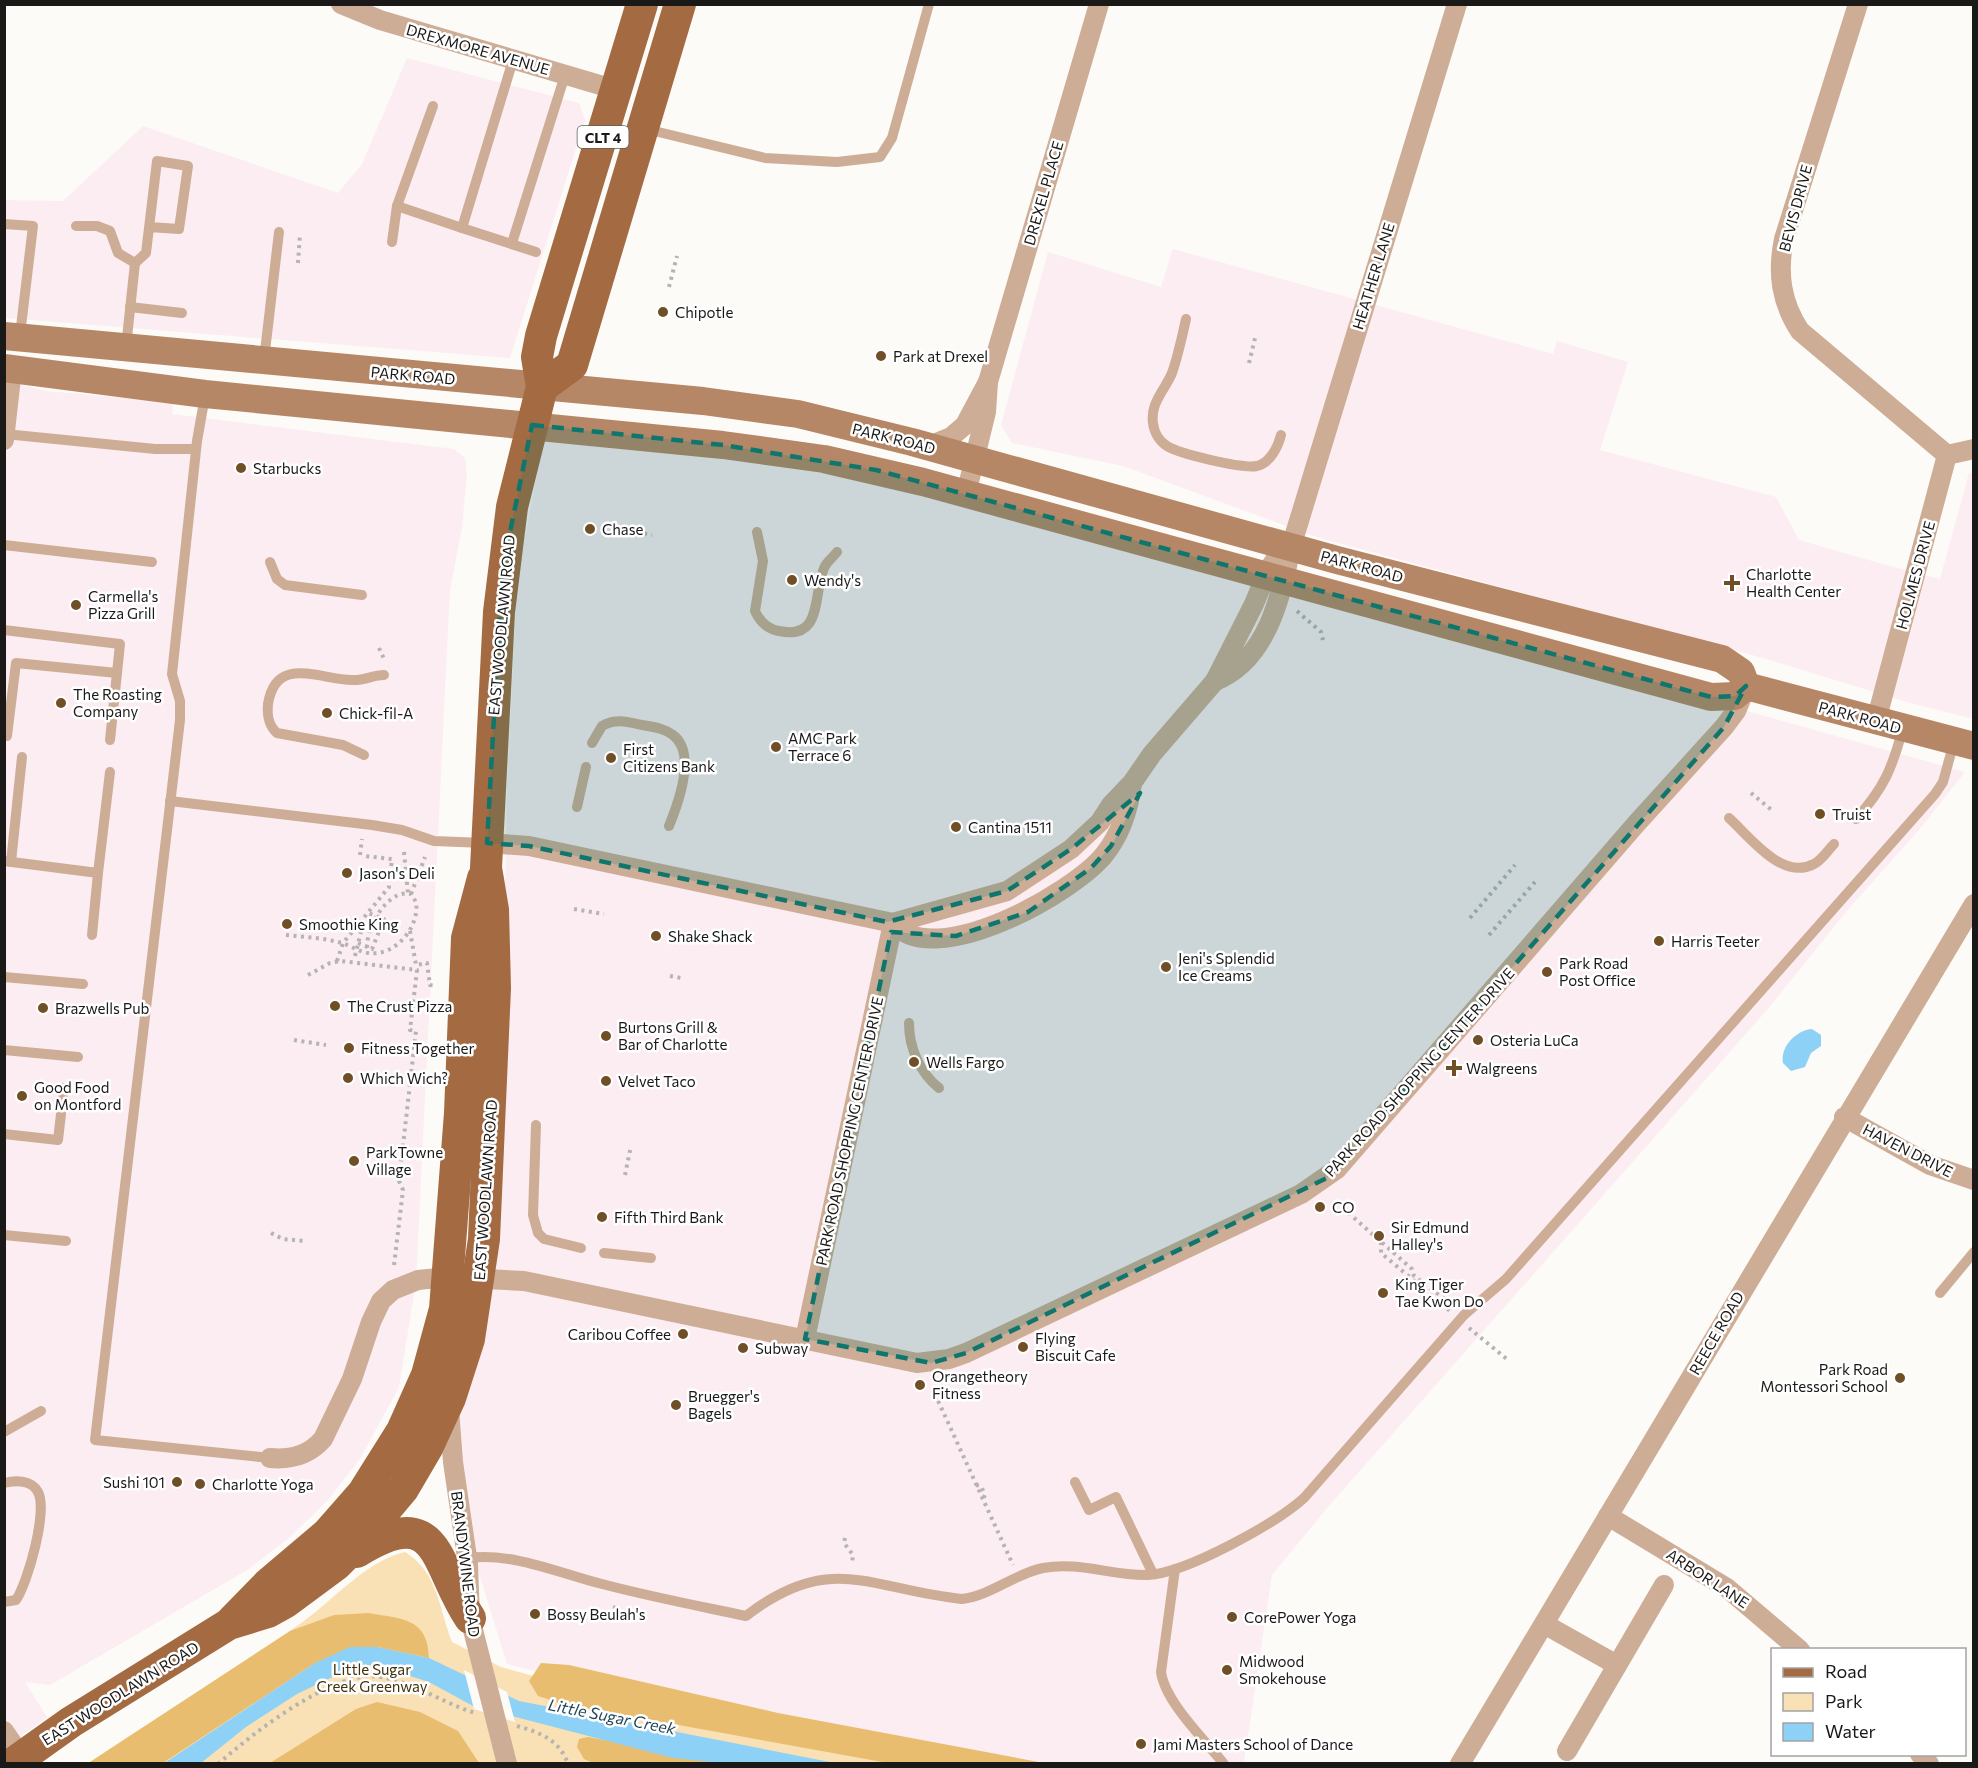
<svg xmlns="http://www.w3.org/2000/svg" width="1978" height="1768" viewBox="0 0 1978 1768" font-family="Commissioner,sans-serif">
  <rect width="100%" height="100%" fill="#fdfbf7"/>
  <g fill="#fcedf2">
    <polygon points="407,58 579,103 585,120 510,358 5,318 4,200 63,201 143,126 338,193 362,164"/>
    <polygon points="1173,249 1553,354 1557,341 1628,362 1600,450 1776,497 1799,540 1886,565 1940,579 1969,473 1973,473 1973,719 1907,702 1763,658 1316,537 1123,466 1012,443 1001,425 1048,252 1161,287"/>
    <polygon points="5,381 47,391 173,402 172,414 454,449 465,458 467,473 462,528 450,590 416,1282 399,1387 360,1459 327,1501 289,1538 247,1570 50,1685 25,1682 47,1717 5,1748"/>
    <polygon points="544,434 785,458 1704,699 1965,772 1918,831 1846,912 1766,1011 1328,1507 1272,1575 1244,1763 951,1763 704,1714 507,1664 472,1551 455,1444 504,934 507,792 517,583"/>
  </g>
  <path fill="#f9e0b5" d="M405,1552c33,20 34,57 47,90l49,25 244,67 161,30h-819c70,-47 141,-90 210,-138 34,-23 68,-65 108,-74z"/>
  <g fill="#e8bd6f">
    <path d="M368,1613c33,6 60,4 61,45l-52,-11 -62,16 -152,100 -76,1 203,-133 44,-16z"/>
    <polygon points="541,1663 569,1665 778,1713 1044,1763 888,1763 563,1704 538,1696 529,1681"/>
    <polygon points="377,1702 420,1712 458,1731 479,1763 270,1763 356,1709"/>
    <polygon points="588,1737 732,1763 593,1763 584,1759 577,1747 579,1739"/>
  </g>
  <g fill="#8dd2f6">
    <path d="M1812,1029l9,6v11l-10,7 -6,14 -14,4 -8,-8c-3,-17 14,-33 29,-34z"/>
    <polygon points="350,1647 377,1647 429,1658 519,1701 835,1763 732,1764 673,1758 473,1706 429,1682 375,1665 364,1665 349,1669 297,1694 246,1727 201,1763 163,1764 315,1663"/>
  </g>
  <polygon fill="#fdfbf7" points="464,1670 507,1692 515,1722 474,1709"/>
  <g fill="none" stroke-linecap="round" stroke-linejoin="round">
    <g stroke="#b5b4b1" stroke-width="4" stroke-dasharray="3 4.5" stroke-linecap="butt">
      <polyline points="298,263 300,234"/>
      <polyline points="669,287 677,256"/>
      <polyline points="1249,363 1256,334"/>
      <polyline points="622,529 652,535"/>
      <polyline points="1297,611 1321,632 1323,640"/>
      <polyline points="379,648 385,661"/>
      <polyline points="1751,793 1774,812"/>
      <polyline points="404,852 408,894"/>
      <polyline points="360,855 362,839"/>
      <polyline points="411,894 425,857"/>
      <polyline points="574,909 604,914"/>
      <polyline points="1470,918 1515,865"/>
      <polyline points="351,924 362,928 354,960"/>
      <polyline points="410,931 416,965 427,963 430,985 437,986"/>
      <path d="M286,935c19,2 38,3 56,8 9,3 18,9 26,10 27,4 52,-26 48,-51l-5,-8c-26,-6 -49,42 -43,59"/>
      <polyline points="1489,935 1535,882"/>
      <polyline points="358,943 372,949 384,919 368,913"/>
      <polyline points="337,961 343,943 389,887 392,859 364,856"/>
      <polyline points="308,975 330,963 341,961 417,970 410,1030 416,1031 399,1181 403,1190 394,1265"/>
      <polyline points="670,976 681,978"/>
      <polyline points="294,1040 326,1045"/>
      <polyline points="625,1175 631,1146"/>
      <polyline points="1337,1203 1412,1269 1414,1276 1453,1305"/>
      <polyline points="271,1233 283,1239 304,1241"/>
      <polyline points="1381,1242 1381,1253 1450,1311"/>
      <polyline points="1469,1328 1508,1360"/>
      <polyline points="935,1394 1013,1565"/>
      <polyline points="976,1485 981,1486 985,1495 983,1499"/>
      <polyline points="845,1538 844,1543 853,1555 852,1564"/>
      <polyline points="613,1616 616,1602"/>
      <path d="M517,1726c22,6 43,14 51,38"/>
      <path d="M218,1764c34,-30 117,-96 163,-87 34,6 62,26 94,36"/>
    </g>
    <g stroke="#cead97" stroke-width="10">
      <polyline points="513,60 462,228 536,252"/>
      <polyline points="433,106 397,206 462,228"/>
      <polyline points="646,129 765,158 837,162 880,157 892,138 929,4"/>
      <polyline points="4,224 33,226 20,335"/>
      <polyline points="76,226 97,226 110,231 118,253 135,263"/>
      <polyline points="392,242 397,206"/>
      <polyline points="512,243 565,75"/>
      <polyline points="130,307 182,313"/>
      <path d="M1186,319c-4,18 -8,37 -14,54 -7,17 -22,30 -19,50 1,9 6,18 14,23 13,8 75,23 90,20 13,-3 21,-19 24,-31"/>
      <polyline points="126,347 135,263 146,253 157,161 188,166 179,229 149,227"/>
      <polyline points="264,360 279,232"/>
      <polyline points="205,396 197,441 172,674 180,701 180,720 95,1440 270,1458"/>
      <polyline points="5,434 155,449 196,449"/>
      <path d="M757,532l6,29 -8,50c5,11 12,18 24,20 46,10 33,-40 46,-65 3,-5 8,-9 12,-14"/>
      <polyline points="4,545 152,562"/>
      <polyline points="270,562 277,579 285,585 362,595"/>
      <polyline points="4,630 120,644 110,740"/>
      <polyline points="4,735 7,736 16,663 117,673"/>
      <path d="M592,743l10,-17c14,-8 26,-4 40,-1 11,2 22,3 31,10 24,18 5,69 -4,91"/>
      <path d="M364,755l-21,-10 -66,-12c-9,-8 -10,-18 -9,-29 8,-49 50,-25 84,-24 11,1 21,-5 32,-5"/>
      <polyline points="170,801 372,825 402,830 434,841 484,843"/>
      <polyline points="577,807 586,767"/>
      <path d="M1729,818c21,19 53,63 85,46 8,-4 14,-14 20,-20"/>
      <path d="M1856,819c28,-31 36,-50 47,-91"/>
      <polyline points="4,861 98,873 110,772"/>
      <polyline points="11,862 22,757"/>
      <polyline points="92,935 98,873"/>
      <polyline points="4,977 83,984"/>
      <path d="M909,1023c0,25 11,50 30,65"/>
      <polyline points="4,1050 78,1057"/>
      <polyline points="536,1125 533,1215 538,1233 544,1239 581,1248"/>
      <polyline points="4,1134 58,1140 64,1088"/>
      <polyline points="4,1235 66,1241"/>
      <polyline points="604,1253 651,1258"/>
      <polyline points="1940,1293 1974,1252"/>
      <polyline points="4,1432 41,1411"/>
      <polyline points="1075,1482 1089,1510 1116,1497 1153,1574"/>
      <path d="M4,1483c12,-3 28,-3 34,9 10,19 -10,90 -22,108l-12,2"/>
      <path d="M467,1558c48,-6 93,16 139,27 46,12 93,21 140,31 85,-66 125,-26 216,-17 30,-4 52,-25 81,-31 35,-7 70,8 105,7 38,-2 127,-51 156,-77l160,-183 42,-36 429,-485 8,-12 11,-40"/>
      <path d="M1175,1569l-14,103c4,30 44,68 63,92"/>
    </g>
    <g stroke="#cead97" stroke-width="20">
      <polyline points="341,4 380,20 617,90"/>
      <path d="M1858,4l-74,235c-7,34 -3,63 16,92l147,124"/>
      <polyline points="988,382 1099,4"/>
      <polyline points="4,440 12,369"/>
      <polyline points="929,446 951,437 965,425 988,382 986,412 966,494"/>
      <polyline points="1291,547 1457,4"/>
      <path d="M1291,547c-10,50 -24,113 -76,134l39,-77 14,-34 10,-14z"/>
      <polyline points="1876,721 1947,455 1974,449"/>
      <path d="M1132,783c-3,25 -12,52 -28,72 -31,38 -170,117 -211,68l114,-32 64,-42 29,-27 11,-17 21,-22 20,-29 63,-73"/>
      <polyline points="487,843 529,846 893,923 805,1339"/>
      <polyline points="1844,1117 1930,1165 1974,1180"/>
      <polyline points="449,1409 453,1462 468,1564 470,1618 507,1764"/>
      <path d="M270,1458c22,2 39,-3 53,-19l29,-60 19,-57 10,-21 12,-11 25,-10 30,-3 76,4 393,82 32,-4 17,-6 335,-159 36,-25 299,-345 88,-97 12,-16 11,-26"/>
      <polyline points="1608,1516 1727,1588 1800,1650"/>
      <polyline points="1544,1624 1617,1665"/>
      <polyline points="4,1731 21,1756"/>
      <polyline points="1567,1751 1664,1585"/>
      <polyline points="1920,1754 1929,1764"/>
      <polyline points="1460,1764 1974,904"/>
    </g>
    <g stroke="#b68766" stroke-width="28">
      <polyline points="4,336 703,401 798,414 912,442 1337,560 1722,659 1741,672 1746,686"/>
      <polyline points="4,368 205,394 723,445 824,459 923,482 1711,697 1735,696 1746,686"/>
      <polyline points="1746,686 1974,746"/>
    </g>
    <g stroke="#a46b42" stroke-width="32">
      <polyline points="542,387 572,365 680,4"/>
      <path d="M357,1552c84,-52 77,13 113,66"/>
      <polyline points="232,1621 268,1584 327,1534 363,1493 402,1431 427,1375 445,1309 460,1113 467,938 483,878"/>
      <polyline points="12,1764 71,1722 229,1624 268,1612 286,1602 336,1565 354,1547 403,1489 427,1448 450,1398 469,1339 484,1239 495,988 493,910 486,868 499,612 512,507 542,387 537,357 541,336 642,4"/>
    </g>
  </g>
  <path fill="#0f766e" fill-opacity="0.2" stroke="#0f766e" stroke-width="4.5" stroke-dasharray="12 8" stroke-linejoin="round" d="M532,425l191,20 153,25 835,227 24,-1 11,-10 -22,41 -397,451 -361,175 -35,10 -126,-24 86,-407 65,4 72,-24 63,-44 20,-22 29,-53 -69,56 -64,42 -120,31 -358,-76 -42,-3 15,-272z"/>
  <g fill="#704e26" stroke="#fff" stroke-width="2">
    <circle cx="663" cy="312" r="6"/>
    <circle cx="881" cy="356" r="6"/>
    <circle cx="241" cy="468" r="6"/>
    <circle cx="590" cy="529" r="6"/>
    <circle cx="792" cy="580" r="6"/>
    <path d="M1729 574h6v6h6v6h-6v6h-6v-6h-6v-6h6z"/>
    <circle cx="76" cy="605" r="6"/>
    <circle cx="61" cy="703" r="6"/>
    <circle cx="327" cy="713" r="6"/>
    <circle cx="776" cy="747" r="6"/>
    <circle cx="611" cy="758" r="6"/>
    <circle cx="1820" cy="814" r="6"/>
    <circle cx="956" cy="827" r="6"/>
    <circle cx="347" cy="873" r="6"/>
    <circle cx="287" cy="924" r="6"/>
    <circle cx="656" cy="936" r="6"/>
    <circle cx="1659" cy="941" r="6"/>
    <circle cx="1166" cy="967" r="6"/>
    <circle cx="1547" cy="972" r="6"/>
    <circle cx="335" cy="1006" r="6"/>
    <circle cx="43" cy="1008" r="6"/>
    <circle cx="606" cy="1036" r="6"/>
    <circle cx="1478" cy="1040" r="6"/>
    <circle cx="349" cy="1048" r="6"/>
    <circle cx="914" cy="1062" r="6"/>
    <path d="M1451 1059h6v6h6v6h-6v6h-6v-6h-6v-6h6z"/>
    <circle cx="348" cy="1078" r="6"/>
    <circle cx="606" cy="1081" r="6"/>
    <circle cx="22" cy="1096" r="6"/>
    <circle cx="354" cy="1161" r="6"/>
    <circle cx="1320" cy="1207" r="6"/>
    <circle cx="602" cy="1217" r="6"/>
    <circle cx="1379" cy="1236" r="6"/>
    <circle cx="1383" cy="1293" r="6"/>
    <circle cx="683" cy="1334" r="6"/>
    <circle cx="1023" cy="1347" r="6"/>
    <circle cx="743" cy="1348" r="6"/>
    <circle cx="1900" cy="1378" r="6"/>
    <circle cx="920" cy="1385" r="6"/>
    <circle cx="676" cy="1405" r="6"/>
    <circle cx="177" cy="1482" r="6"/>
    <circle cx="200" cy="1484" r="6"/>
    <circle cx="535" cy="1614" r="6"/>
    <circle cx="1232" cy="1617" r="6"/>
    <circle cx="1227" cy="1670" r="6"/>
    <circle cx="1141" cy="1744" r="6"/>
  </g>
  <g text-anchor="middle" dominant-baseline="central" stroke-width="5" stroke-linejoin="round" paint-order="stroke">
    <rect fill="#fff" stroke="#5f5e5d" stroke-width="1.5" x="577.5" y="126" width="51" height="22" rx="4.5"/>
    <g font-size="14" font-weight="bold" fill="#1a1918">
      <text x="603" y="137">CLT 4</text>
    </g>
    <g font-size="15" fill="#1a1918" stroke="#fff">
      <text transform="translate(478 49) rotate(16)">DREXMORE AVENUE</text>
      <text transform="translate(1043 193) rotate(-74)">DREXEL PLACE</text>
      <text transform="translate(1795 208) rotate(-75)">BEVIS DRIVE</text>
      <text transform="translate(1373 276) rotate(-73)">HEATHER LANE</text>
      <text transform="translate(413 375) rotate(5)">PARK ROAD</text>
      <text transform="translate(894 438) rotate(14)">PARK ROAD</text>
      <text transform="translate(1362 566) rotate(15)">PARK ROAD</text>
      <text transform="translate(1915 575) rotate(-75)">HOLMES DRIVE</text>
      <text transform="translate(501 625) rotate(-85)">EAST WOODLAWN ROAD</text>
      <text transform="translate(1860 717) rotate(15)">PARK ROAD</text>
      <text transform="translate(1419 1072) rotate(-48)">PARK ROAD SHOPPING CENTER DRIVE</text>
      <text transform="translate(849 1131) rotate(-78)">PARK ROAD SHOPPING CENTER DRIVE</text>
      <text transform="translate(1908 1150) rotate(27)">HAVEN DRIVE</text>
      <text transform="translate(485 1190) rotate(-86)">EAST WOODLAWN ROAD</text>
      <text transform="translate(1716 1333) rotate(-60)">REECE ROAD</text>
      <text transform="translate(466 1564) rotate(83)">BRANDYWINE ROAD</text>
      <text transform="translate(1708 1578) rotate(33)">ARBOR LANE</text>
      <text transform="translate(120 1693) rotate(-32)">EAST WOODLAWN ROAD</text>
    </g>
    <g font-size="15" fill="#1a1918" stroke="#fff" text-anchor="start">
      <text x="675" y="312">Chipotle</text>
      <text x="893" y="356">Park at Drexel</text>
      <text x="253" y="468">Starbucks</text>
      <text x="602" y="529">Chase</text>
      <text x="1746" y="574">Charlotte<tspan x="1746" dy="17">Health Center</tspan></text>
      <text x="804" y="580">Wendy's</text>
      <text x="88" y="596">Carmella's<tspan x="88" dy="17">Pizza Grill</tspan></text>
      <text x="73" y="694">The Roasting<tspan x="73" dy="17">Company</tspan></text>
      <text x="339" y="713">Chick-fil-A</text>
      <text x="788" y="738">AMC Park<tspan x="788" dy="17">Terrace 6</tspan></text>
      <text x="623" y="749">First<tspan x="623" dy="17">Citizens Bank</tspan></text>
      <text x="1832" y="814">Truist</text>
      <text x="968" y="827">Cantina 1511</text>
      <text x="359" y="873">Jason's Deli</text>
      <text x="299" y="924">Smoothie King</text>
      <text x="668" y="936">Shake Shack</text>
      <text x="1671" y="941">Harris Teeter</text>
      <text x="1178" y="958">Jeni's Splendid<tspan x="1178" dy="17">Ice Creams</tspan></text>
      <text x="1559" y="963">Park Road<tspan x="1559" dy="17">Post Office</tspan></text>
      <text x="347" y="1006">The Crust Pizza</text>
      <text x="55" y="1008">Brazwells Pub</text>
      <text x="618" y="1027">Burtons Grill &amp;<tspan x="618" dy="17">Bar of Charlotte</tspan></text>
      <text x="1490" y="1040">Osteria LuCa</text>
      <text x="361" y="1048">Fitness Together</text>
      <text x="926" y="1062">Wells Fargo</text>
      <text x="1466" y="1068">Walgreens</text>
      <text x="360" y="1078">Which Wich?</text>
      <text x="618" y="1081">Velvet Taco</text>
      <text x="34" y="1087">Good Food<tspan x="34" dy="17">on Montford</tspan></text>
      <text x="366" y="1152">ParkTowne<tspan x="366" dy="17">Village</tspan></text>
      <text x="1332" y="1207">CO</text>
      <text x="614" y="1217">Fifth Third Bank</text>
      <text x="1391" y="1227">Sir Edmund<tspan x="1391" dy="17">Halley's</tspan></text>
      <text x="1395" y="1284">King Tiger<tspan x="1395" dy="17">Tae Kwon Do</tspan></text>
      <text x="671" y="1334" text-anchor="end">Caribou Coffee</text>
      <text x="1035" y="1338">Flying<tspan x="1035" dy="17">Biscuit Cafe</tspan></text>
      <text x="755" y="1348">Subway</text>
      <text x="1888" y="1369" text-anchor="end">Park Road<tspan x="1888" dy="17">Montessori School</tspan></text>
      <text x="932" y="1376">Orangetheory<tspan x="932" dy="17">Fitness</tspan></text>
      <text x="688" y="1396">Bruegger's<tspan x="688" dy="17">Bagels</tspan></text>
      <text x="165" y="1482" text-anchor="end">Sushi 101</text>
      <text x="212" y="1484">Charlotte Yoga</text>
      <text x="547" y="1614">Bossy Beulah's</text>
      <text x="1244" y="1617">CorePower Yoga</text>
      <text x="1239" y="1661">Midwood<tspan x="1239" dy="17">Smokehouse</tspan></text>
      <text x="1153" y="1744">Jami Masters School of Dance</text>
    </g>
    <g font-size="15" fill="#43310f" stroke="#fff">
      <text x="372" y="1669">Little Sugar<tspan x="372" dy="17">Creek Greenway</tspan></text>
    </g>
    <g font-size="16" font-style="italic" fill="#1f4659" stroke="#fff">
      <text transform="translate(612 1716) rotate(11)">Little Sugar Creek</text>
    </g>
  </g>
  <rect width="1978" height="1768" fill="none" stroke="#1a1918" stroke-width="12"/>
  <rect x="1771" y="1648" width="195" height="108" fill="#ffffff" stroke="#a3a3a3" stroke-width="1.5"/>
  <rect x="1783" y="1668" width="30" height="9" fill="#a46b42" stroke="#a3a3a3" stroke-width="1.5"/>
  <text x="1825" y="1678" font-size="18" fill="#1a1918">Road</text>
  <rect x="1783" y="1693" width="30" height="18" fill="#f9e0b5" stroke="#a3a3a3" stroke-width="1.5"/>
  <text x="1825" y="1708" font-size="18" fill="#1a1918">Park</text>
  <rect x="1783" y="1723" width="30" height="18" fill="#8dd2f6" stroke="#a3a3a3" stroke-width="1.5"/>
  <text x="1825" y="1738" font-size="18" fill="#1a1918">Water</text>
</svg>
